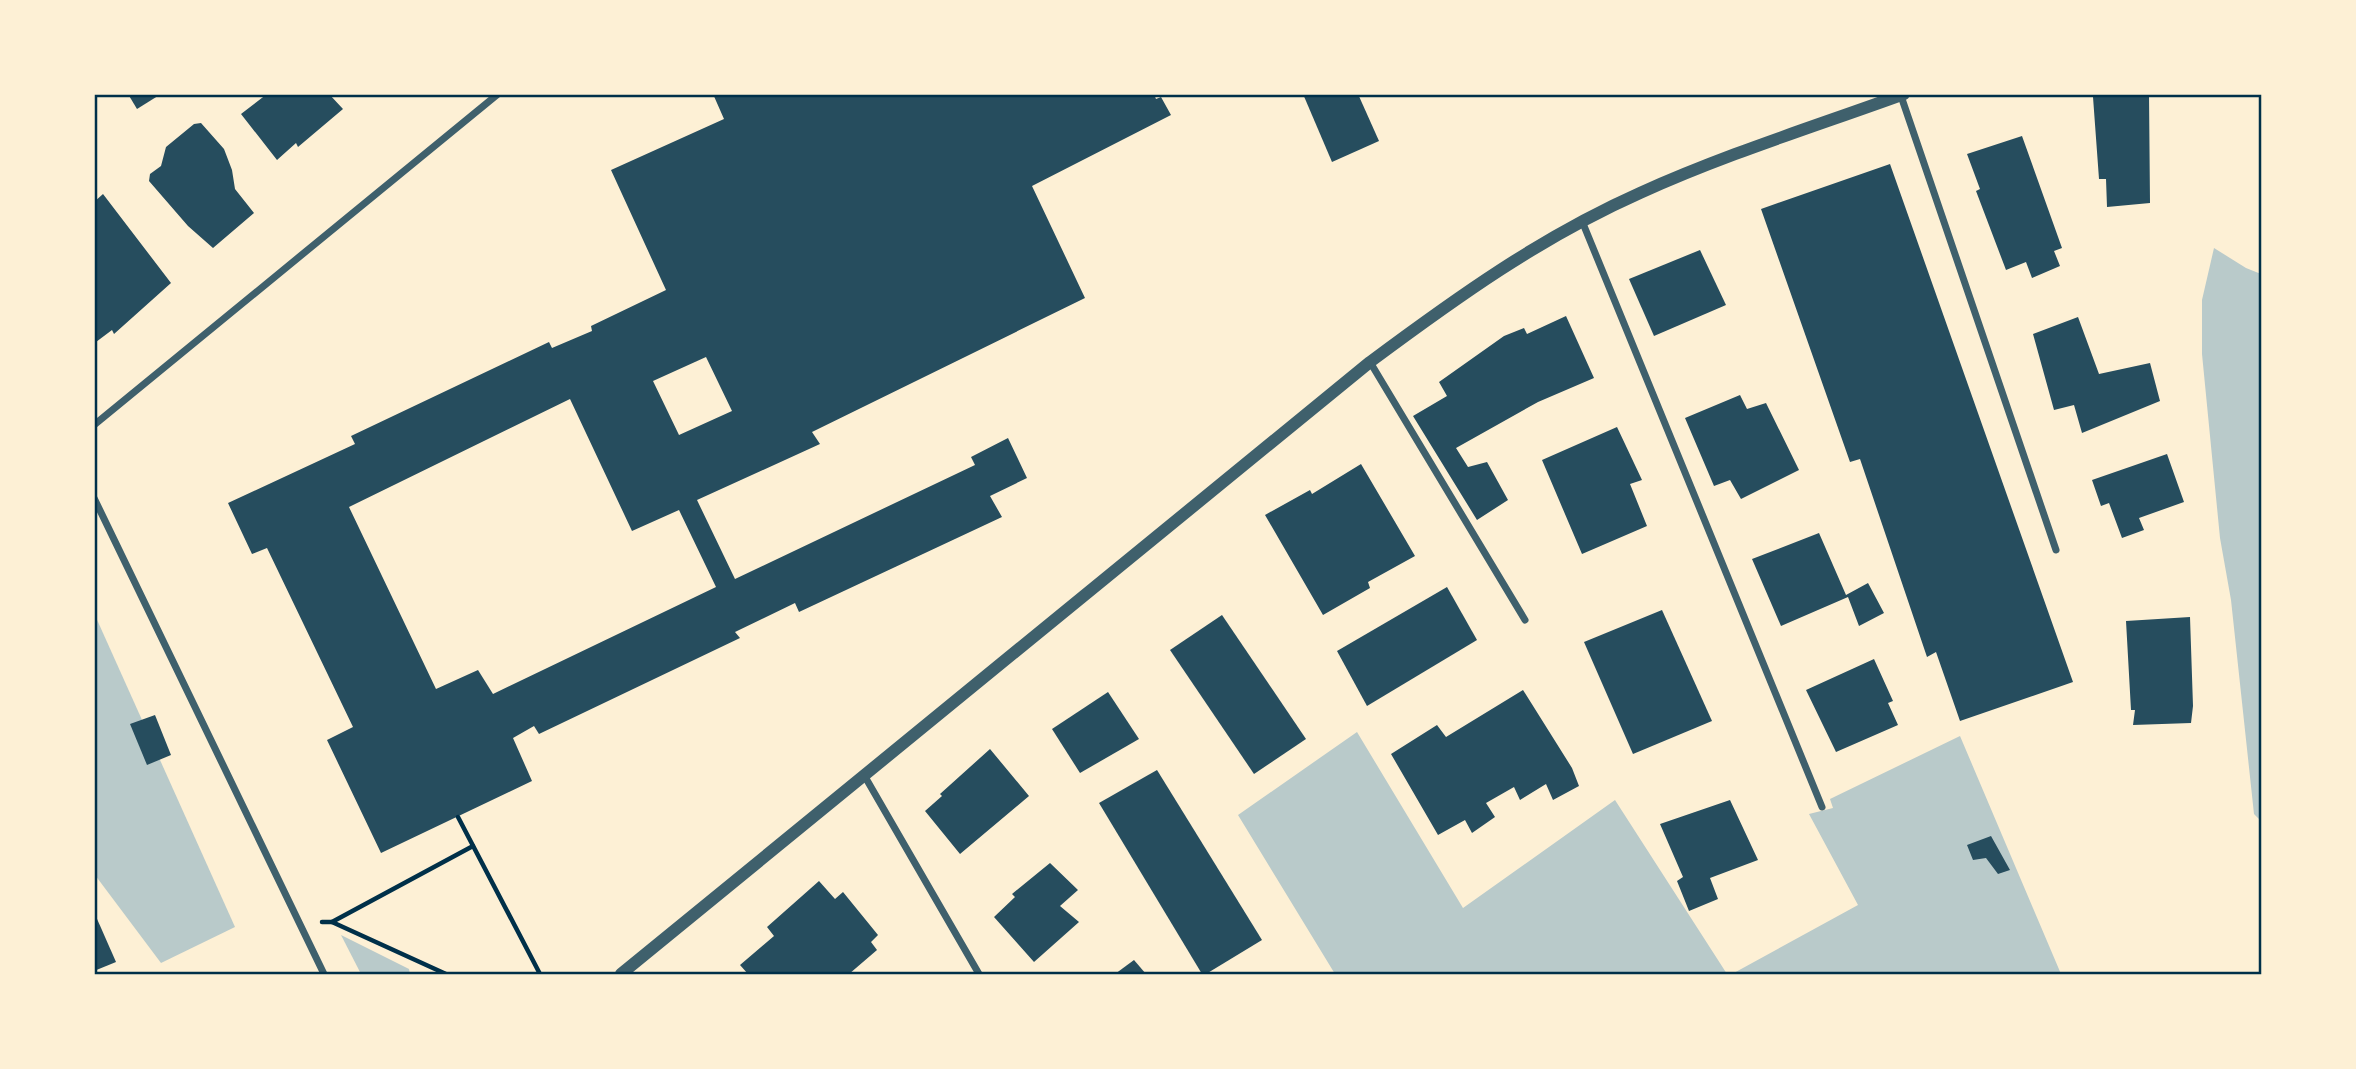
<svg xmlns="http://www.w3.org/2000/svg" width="2356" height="1069" viewBox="0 0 2356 1069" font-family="Commissioner,sans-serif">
  <rect width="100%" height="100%" fill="#fdf0d5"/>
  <g fill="#b9caca">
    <polygon points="2214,248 2246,268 2261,274 2261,821 2254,814 2231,600 2220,538 2202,354 2202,300"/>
    <polygon points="94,613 235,927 161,963 95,875"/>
    <polygon points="1357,732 1463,908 1615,800 1727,974 1335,974 1238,815"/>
    <polygon points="1960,736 2061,974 1732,974 1858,905 1809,814 1833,808 1830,799"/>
    <polygon points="341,935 409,969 410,974 361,974"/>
  </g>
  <g fill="#264d5e" fill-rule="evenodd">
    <polygon points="128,94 161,94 137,109"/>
    <polygon points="267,94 329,94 343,109 298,147 296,143 277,160 241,114"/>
    <path d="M713,94h441l2,5 5,-2 10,18 -139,71 53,112 -273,134 8,12 -123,56 38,79 240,-114 -4,-8 37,-19 19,40 -37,18 12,21 -203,95 -4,-9 -60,29 5,6 -201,96 -5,-8 -21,12 19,43 -151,72 -54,-113 26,-13 -86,-179 -15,6 -24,-51 127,-59 -4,-8 198,-94 3,6 40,-17 -1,-5 75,-36 -55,-120 113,-51zM706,357l26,54 -53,24 -26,-54zM570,399l62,132 47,-21 37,77 -223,107 -15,-24 -42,19 -87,-182z"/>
    <polygon points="1303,94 1358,94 1379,141 1332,162"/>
    <polygon points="2149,94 2150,203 2107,207 2106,179 2099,179 2093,97"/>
    <polygon points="201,123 224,149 232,170 235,189 254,213 213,248 188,226 149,181 150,174 161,166 166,147 194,124"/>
    <polygon points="2022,136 2062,248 2054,251 2060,266 2032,278 2026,262 2006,270 1976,191 1980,189 1967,154"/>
    <polygon points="1890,164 2073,682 1960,721 1936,652 1927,657 1860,459 1850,462 1761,209"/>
    <polygon points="103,194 171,283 114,334 112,330 96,342 94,202"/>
    <polygon points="1700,250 1726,305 1654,336 1629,279"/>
    <polygon points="1566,316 1594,378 1538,402 1456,448 1468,467 1487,462 1508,500 1477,520 1413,416 1447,396 1439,382 1504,336 1524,328 1527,334"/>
    <polygon points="2078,317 2099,374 2150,363 2160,401 2082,433 2074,405 2054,410 2033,334"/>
    <polygon points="1740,395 1747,409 1766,403 1799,470 1741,499 1730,480 1714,486 1685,418"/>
    <polygon points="1617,427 1642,480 1630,484 1647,526 1582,554 1542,460"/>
    <polygon points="2167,454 2184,502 2139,518 2144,530 2122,538 2109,503 2101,506 2092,480"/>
    <polygon points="1361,464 1415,556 1368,582 1370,588 1323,615 1265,515 1310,490 1312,494"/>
    <polygon points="1819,533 1846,595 1868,583 1884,613 1859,626 1848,597 1781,626 1752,559"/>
    <polygon points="1447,587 1477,640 1367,706 1337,651"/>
    <polygon points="1662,610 1712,721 1633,754 1584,642"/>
    <polygon points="1222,615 1306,739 1254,774 1170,650"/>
    <polygon points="2190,617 2193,706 2191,723 2133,725 2135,710 2131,710 2126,621"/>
    <polygon points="1874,659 1893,701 1888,703 1898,725 1836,752 1806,690"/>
    <polygon points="1523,690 1572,768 1579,786 1553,800 1546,784 1520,800 1514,787 1486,803 1495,817 1472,833 1465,820 1438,835 1391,754 1437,725 1446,737"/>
    <polygon points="1108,692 1139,739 1080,773 1052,729"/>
    <polygon points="155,715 171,755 147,765 130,724"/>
    <polygon points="990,749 1029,796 960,854 925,811 942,796 940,794"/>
    <polygon points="1157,770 1262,940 1206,974 1202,974 1099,803"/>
    <polygon points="1730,800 1758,860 1710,878 1718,899 1689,911 1677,881 1683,877 1660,824"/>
    <polygon points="1991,836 2010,870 1998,874 1986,858 1973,860 1967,845"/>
    <polygon points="1050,863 1078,890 1060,906 1079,922 1034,962 994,917 1015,897 1012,894"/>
    <polygon points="819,881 835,899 843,892 878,935 871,942 877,950 849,974 748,974 740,965 774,936 767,927"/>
    <polygon points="94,912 116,962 94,971"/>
    <polygon points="1134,960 1146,974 1115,974"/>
  </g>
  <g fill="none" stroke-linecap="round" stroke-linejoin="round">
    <g stroke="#003049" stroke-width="4.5">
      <polyline points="458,817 540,974"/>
      <polyline points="322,922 332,922 446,974"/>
      <polyline points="332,922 473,846"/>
    </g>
    <g stroke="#3f606c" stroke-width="7">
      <polyline points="1901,96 2056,550"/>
      <polyline points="1582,221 1822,807"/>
      <polyline points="1370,362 1525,620"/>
      <polyline points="94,425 498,94"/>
      <polyline points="94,498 324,974"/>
      <polyline points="864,775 979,974"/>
    </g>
    <path stroke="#3f606c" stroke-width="12" d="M621,974l749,-612c86,-64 171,-125 270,-169 86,-39 176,-67 264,-99"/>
  </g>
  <rect width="2356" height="1069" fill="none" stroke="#fdf0d5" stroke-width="192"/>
  <rect x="96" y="96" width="2164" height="877" fill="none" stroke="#003049" stroke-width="2.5"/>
</svg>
